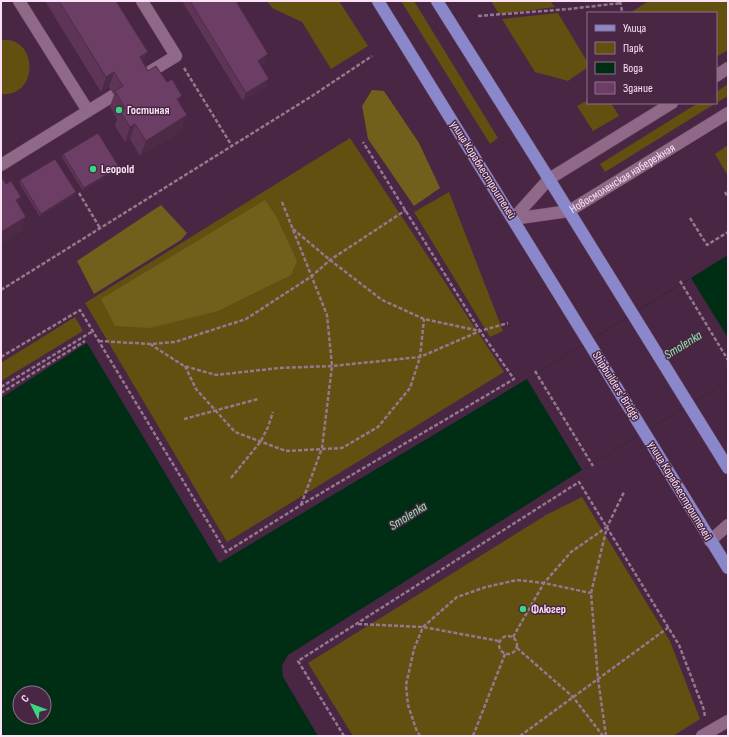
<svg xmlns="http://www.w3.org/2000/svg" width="729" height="737" viewBox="0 0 729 737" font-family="'Sofia Sans Condensed',sans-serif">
  <rect width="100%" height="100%" fill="#492643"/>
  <g fill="#615010">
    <polygon points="267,1 339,1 368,46 331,69 302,22 272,8"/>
    <polygon points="401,1 414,1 498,138 490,144"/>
    <polygon points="491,1 550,1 555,7 499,14"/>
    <polygon points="649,1 728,1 728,50 716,57 716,13 633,13 633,11"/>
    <polygon points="558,13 588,63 588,67 568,81 535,72 502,19"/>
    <path d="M1,40c38,-4 38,58 0,54z"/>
    <polygon points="728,84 728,96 716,103 716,92"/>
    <polygon points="588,100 588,103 611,103 619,116 593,131 577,106"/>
    <polygon points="698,103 716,103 605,172 600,164"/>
    <polygon points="350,138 504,372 227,542 85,303"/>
    <polygon points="728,145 728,176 715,154"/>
    <polygon points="449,192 503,331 490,337 414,212"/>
    <polygon points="75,317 83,331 1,381 1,363"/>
    <polygon points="582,497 670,641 700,719 673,736 353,736 308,663 546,515"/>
  </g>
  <g fill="#715f1c">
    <polygon points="372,90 384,91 419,143 440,188 414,206 368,139 362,106"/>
    <polygon points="265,200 276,216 297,261 291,275 218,311 150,328 115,326 101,299"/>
    <polygon points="161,205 187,233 181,240 94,294 77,261"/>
  </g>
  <path fill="#002e14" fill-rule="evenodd" d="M728,255v126l-146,89 -294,185 -6,10 1,12 35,59h-317v-338l86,-55 132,220 308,-184zM20,693h24v24h-24z"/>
  <polygon fill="#492643" points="691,278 728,338 728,381 582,470 527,379"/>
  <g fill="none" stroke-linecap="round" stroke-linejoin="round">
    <defs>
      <g id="minor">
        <polyline points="19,1 88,111"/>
        <polyline points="142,1 176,56 143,76"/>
        <polyline points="716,76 728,68"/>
        <polyline points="1,165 114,95"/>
        <path id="s1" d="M513,219l56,-8 159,-98"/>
        <polyline points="513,219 549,179 672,103"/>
        <polyline points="710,541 728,525"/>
        <polyline points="702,736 728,721"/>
      </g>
      <g id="major">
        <polyline points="378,1 728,568"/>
        <polyline points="437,1 549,179 728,468"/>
      </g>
    </defs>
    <use href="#minor" stroke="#63445e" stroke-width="13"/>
    <use href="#major" stroke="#63445e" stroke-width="13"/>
    <g stroke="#95778f" stroke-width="2.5" stroke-dasharray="4 2" stroke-linecap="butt">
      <polyline points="620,1 622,11"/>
      <polyline points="478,16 569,9 621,3"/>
      <polyline points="184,68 232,146"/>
      <polyline points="725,192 728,197"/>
      <polyline points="79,193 100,228"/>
      <polyline points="282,202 327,315 332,366 322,448 301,505"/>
      <polyline points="690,218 707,245 728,232"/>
      <polyline points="293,229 330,260 382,300 424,319 480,331"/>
      <polyline points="680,281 728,360"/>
      <polyline points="1,290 312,96 372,56"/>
      <polyline points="99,341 150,344 175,342 246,319 312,276 330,260 406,210"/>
      <polyline points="150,344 184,366 216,375 279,368 332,366 420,357 480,331 508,323"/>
      <polyline points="1,357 80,310 226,552 301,505 514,379 480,331 363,142"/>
      <polyline points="185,366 196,389 235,432 286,451 342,448 378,427 410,388 420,357 424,319"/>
      <polyline points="535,371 593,466"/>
      <polyline points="1,387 93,331"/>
      <polyline points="1,393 85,341"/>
      <polyline points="184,419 258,399"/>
      <polyline points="231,478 261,441 268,427 273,412"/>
      <polyline points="358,624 423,627 499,641"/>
      <circle cx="508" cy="645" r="9"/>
      <polyline points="513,637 544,583 571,552 607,527"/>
      <polyline points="517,648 573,697 603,736"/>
      <polyline points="344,736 298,661 579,482 679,645 704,710 705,717"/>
      <polyline points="420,736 416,729 408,705 406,685 414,649 423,627 457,597 486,587 517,580 544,583 591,593"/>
      <polyline points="473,736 505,654"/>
      <polyline points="520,736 669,627"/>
      <polyline points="606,736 598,679 591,593 607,527 624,492"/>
    </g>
    <use href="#minor" stroke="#906888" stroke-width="12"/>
    <use href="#major" stroke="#8b87cb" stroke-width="12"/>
  </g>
  <g fill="#5e3557">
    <polygon points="45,1 116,1 144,63 148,71 179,103 182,130 140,156 130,139 125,142 115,126 117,119 110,106 114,95 109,87 101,92"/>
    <polygon points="182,1 236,1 265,63 261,65 266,87 243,101"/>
    <polygon points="63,154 118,169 83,191 62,157"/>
    <polygon points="20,180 75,195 40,217 19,183"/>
  </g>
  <g fill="#4c2b47">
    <polygon points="148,52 142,67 140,57"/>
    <polygon points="268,54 265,63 255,69 258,61"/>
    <polygon points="114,72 109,87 101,92 106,77"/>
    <polygon points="269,79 266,87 243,101 246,93"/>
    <polygon points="182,96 176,110 177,99"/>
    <polygon points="187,115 182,130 140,156 146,141"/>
    <polygon points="135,124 130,139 125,142 130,127"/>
    <polygon points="119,167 118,169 83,191 84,188"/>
    <polygon points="76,192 75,195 40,217 41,214"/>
    <polygon points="21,197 16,212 16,200"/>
    <polygon points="26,217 21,232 1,244 1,232"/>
  </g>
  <g fill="#6d3e65" stroke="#4c2b47">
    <polygon points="59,1 116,1 148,52 140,57 148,71 156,66 167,82 172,79 182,96 177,99 187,115 146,141 135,124 130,127 120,111 125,108 115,91 123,86 114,72 106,77"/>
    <polygon points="190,1 236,1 268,54 258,61 269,79 246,93"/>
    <polygon points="98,133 119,167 84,188 63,154"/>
    <polygon points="55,159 76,192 41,214 20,180"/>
    <polygon points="1,176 6,184 11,181 21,197 16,200 26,217 1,232"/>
  </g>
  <g fill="#3ad77f" stroke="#492643" stroke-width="1.5">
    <circle cx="119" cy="110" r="4"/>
    <circle cx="93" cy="169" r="4"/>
    <circle cx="523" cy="609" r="4"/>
  </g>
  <g text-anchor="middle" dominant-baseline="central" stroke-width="3" stroke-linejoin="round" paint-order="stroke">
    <g font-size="12" font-weight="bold" fill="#f9e2f4" stroke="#492643" text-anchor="start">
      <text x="127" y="110">Гостиная</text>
      <text x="101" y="169">Leopold</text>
      <text x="531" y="609">Флюгер</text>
    </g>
    <g font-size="12" fill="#f9e2f4" stroke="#492643">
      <text transform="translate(483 170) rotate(58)">улица Кораблестроителей</text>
      <text stroke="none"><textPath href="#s1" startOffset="119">Новосмоленская набережная</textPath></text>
      <text transform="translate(616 386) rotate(58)">Shipbuilders' Bridge</text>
      <text transform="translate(680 491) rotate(59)">улица Кораблестроителей</text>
    </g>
    <g font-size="13" font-style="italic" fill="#92e7ad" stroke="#492643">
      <text transform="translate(683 345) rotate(-32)">Smolenka</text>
      <text transform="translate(408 516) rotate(-32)">Smolenka</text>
    </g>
  </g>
  <rect width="729" height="737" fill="none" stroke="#f9e2f4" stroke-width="4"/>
  <rect x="587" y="12" width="130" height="92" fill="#492643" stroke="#8f718a"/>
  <rect x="595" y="25" width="20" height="6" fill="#8b87cb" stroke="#8f718a"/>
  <text x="623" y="32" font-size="12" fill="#f9e2f4">Улица</text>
  <rect x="595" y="42" width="20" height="12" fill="#615010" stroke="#8f718a"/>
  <text x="623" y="52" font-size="12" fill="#f9e2f4">Парк</text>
  <rect x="595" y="62" width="20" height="12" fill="#002e14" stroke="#8f718a"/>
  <text x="623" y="72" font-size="12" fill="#f9e2f4">Вода</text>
  <rect x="595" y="82" width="20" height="12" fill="#6d3e65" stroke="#8f718a"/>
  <text x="623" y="92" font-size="12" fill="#f9e2f4">Здание</text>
  <g transform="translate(32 705) rotate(312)"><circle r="19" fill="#492643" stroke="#8f718a"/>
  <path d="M0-3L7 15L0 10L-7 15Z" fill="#3ad77f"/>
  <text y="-6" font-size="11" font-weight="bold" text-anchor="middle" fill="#f9e2f4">С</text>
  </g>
</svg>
